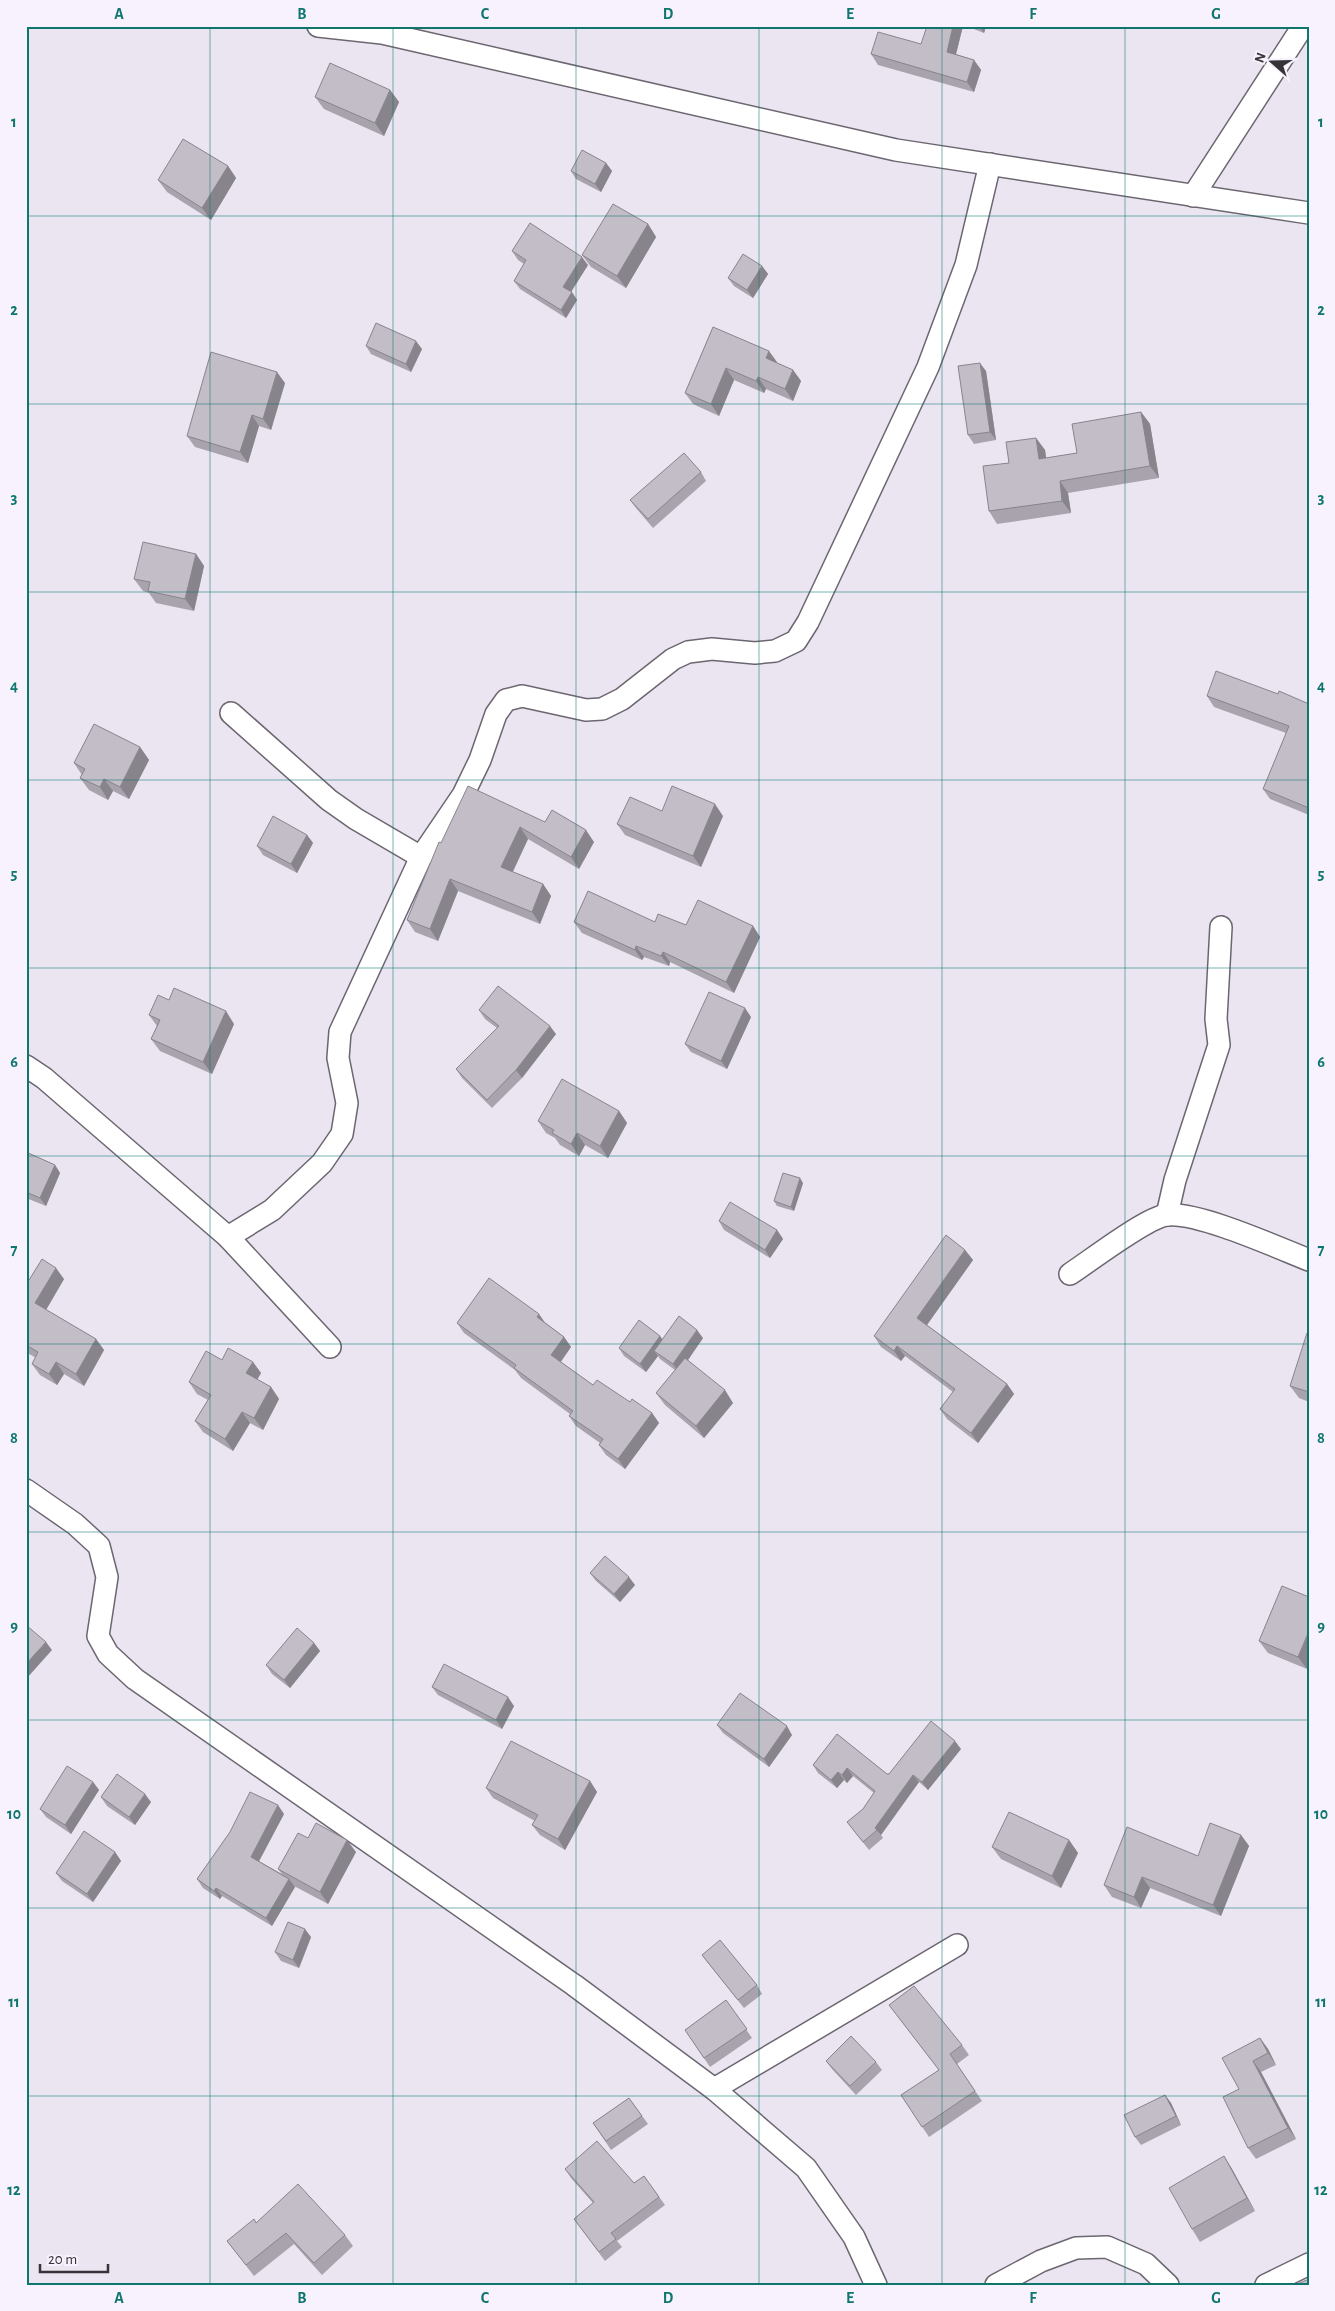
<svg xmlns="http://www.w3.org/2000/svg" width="1335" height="2311" viewBox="0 0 1335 2311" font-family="'Alegreya Sans',sans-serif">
  <rect width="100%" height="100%" fill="#ebe5f1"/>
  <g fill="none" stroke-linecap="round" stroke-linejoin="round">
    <defs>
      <g id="street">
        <polyline points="318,26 382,33 896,150 1309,213"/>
        <polyline points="1193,196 1303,26"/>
        <polyline points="231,713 329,800 356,819 421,857"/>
        <polyline points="26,1066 44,1078 228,1237 330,1347"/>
        <polyline points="1167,1215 1175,1180 1219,1045 1216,1019 1221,927"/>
        <polyline points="228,1237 272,1210 322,1163 342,1134 347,1103 338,1058 340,1032 421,857 463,795 480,760 496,714 506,700 522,696 586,710 602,709 622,699 673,659 688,652 712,649 755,653 775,651 796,641 808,622 928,367 966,265 990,164"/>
        <path d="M1070,1274c20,-13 77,-57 97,-59 32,-3 109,32 142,45"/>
        <polyline points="26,1490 75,1524 99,1546 107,1577 98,1636 108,1654 135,1679 574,1985 714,2089 806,2168 854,2237 876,2285"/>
        <polyline points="714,2089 957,1945"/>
        <polyline points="996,2285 1041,2261 1076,2248 1107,2247 1146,2264 1168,2285"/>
        <polyline points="1266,2285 1309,2264"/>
      </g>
    </defs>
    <use href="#street" stroke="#6c6670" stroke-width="24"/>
    <use href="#street" stroke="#fff" stroke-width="21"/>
  </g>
  <g fill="#a8a3ac">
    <polygon points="963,26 956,54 974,60 981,70 974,92 878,65 871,54 921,44"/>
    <polygon points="966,26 986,26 984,33"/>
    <polygon points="390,90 399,102 384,136 324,109 315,97"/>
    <polygon points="606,163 612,171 601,192 576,179 571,171"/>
    <polygon points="228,166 236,178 211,220 167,192 158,180"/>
    <polygon points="648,224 656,237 626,288 591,267 582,255"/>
    <polygon points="512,251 588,265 571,292 577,300 566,318 520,289 514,281 524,264 518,260"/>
    <polygon points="762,266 768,274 753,298 734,286 728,278"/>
    <polygon points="713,327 777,363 793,370 801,381 793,401 766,389 764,393 734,380 719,416 693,404 685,393"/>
    <polygon points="366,346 422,349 411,372 371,354"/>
    <polygon points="986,371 996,440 974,444 968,435"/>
    <polygon points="285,383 271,430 259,426 248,463 195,447 187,436"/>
    <polygon points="1141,412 1150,424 1159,478 1068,493 1071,513 997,524 989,511 1009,463 1036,438 1045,450 1046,458 1077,453"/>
    <polygon points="701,472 706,481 653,528 636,508 630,500"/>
    <polygon points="196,554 204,566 194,611 156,603 149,593 143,591 134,579"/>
    <polygon points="1278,694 1309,704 1309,815 1270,799 1263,789 1286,733 1214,707 1207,696"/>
    <polygon points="140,747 149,760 129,799 113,791 108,800 89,790 80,778 82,775 74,763"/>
    <polygon points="662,811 723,816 701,867 625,835 617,824"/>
    <polygon points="545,822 594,842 579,869 528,839 513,872 543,884 551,896 540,924 458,891 438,941 415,932 407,920 441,843"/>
    <polygon points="307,835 313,843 297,873 263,855 257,846"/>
    <polygon points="574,922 655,922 686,925 753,926 760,937 734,993 670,962 669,966 644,957 642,960 582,933"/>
    <polygon points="479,1010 556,1034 522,1078 492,1108 462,1078 456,1069 497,1028 485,1019"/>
    <polygon points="149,1015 234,1024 212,1074 160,1051 151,1039 157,1026"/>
    <polygon points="751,1017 727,1069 691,1052 685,1044"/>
    <polygon points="619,1111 627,1123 608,1158 585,1145 579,1156 560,1145 555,1138 546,1133 538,1121"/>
    <polygon points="26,1152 55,1165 60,1173 46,1206 26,1198"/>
    <polygon points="803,1183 794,1211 777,1206 774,1201"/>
    <polygon points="719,1221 777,1230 783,1239 770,1258 724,1230"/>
    <polygon points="965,1250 973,1260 927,1325 1007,1384 1014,1394 978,1443 947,1419 940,1409 953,1392 905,1356 901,1361 881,1347 874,1336"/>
    <polygon points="64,1279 46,1310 96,1339 104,1350 84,1386 64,1374 57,1385 40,1375 32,1364 36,1358 26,1352 26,1285"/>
    <polygon points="457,1323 546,1323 564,1337 571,1347 561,1362 593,1385 652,1413 659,1423 625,1469 606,1455 599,1445 600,1443 576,1426 569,1416 570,1414 521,1378 515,1370 464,1333"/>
    <polygon points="1309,1334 1309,1402 1299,1398 1290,1386"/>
    <polygon points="660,1336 662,1339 703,1338 688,1360 733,1403 704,1438 665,1405 656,1393 675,1370 660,1359 658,1356 646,1372 624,1356 619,1348"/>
    <polygon points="222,1360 253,1362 261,1373 257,1380 271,1387 279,1399 263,1430 250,1423 233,1451 203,1432 195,1421 208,1400 197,1394 189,1382"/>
    <polygon points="590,1573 635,1585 620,1602 596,1581"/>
    <polygon points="1282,1586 1307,1669 1268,1653 1259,1641"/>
    <polygon points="314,1643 320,1651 290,1688 272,1674 266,1665"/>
    <polygon points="432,1687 514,1706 502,1729 438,1695"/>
    <polygon points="717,1725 792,1735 769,1767 723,1733"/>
    <polygon points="837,1734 887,1774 961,1749 928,1790 919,1782 881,1835 883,1838 869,1850 847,1822 863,1809 874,1793 853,1776 847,1783 844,1780 837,1788 818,1773 813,1765"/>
    <polygon points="590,1781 597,1792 565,1850 540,1835 532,1825 535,1821 493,1798 486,1788"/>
    <polygon points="93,1782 99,1790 71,1834 46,1817 40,1809"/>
    <polygon points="101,1797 151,1802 135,1825 107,1806"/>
    <polygon points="284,1814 259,1861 282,1874 278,1869 308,1838 356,1852 328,1904 294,1886 295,1887 272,1926 222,1896 220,1899 203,1888 197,1879"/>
    <polygon points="1241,1835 1249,1846 1221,1916 1150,1888 1141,1908 1112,1897 1104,1885 1198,1856"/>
    <polygon points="1069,1840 1078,1853 1061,1888 1001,1859 992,1847"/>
    <polygon points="115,1852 121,1861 93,1902 62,1881 56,1873"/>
    <polygon points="311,1937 299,1968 281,1961 275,1952"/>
    <polygon points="702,1955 757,1985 762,1994 744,2008 708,1963"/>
    <polygon points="726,2000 752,2038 710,2067 685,2030"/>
    <polygon points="889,2005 962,2045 969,2055 957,2064 982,2101 929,2137 901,2095 939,2070"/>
    <polygon points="1260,2038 1268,2049 1276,2065 1261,2072 1296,2139 1256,2159 1248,2148 1239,2089"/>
    <polygon points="826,2061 876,2062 882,2070 856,2095 832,2069"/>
    <polygon points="1165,2095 1171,2103 1181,2125 1141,2145 1135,2137"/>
    <polygon points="629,2098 648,2124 611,2150 593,2123"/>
    <polygon points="1224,2156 1232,2169 1255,2211 1200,2242 1192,2229"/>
    <polygon points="565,2169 634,2183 644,2176 665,2205 617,2241 622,2247 605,2261 574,2219 593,2203 571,2178"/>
    <polygon points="256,2223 345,2235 353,2246 322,2275 294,2244 254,2276 227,2241"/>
  </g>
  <g fill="#88848c">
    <polygon points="953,26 963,26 954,62 947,52"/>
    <polygon points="979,26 986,26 984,33"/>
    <polygon points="974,60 981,70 974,92 967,82"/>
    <polygon points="390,90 399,102 384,136 375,123"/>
    <polygon points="606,163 612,171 601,192 595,184"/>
    <polygon points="228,166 236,178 211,220 202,208"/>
    <polygon points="648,224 656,237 626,288 617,276"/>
    <polygon points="582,257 588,265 569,295 563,287"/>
    <polygon points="762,266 768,274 753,298 747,290"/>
    <polygon points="572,292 577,300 566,318 561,310"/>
    <polygon points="416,341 422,349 411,372 406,364"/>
    <polygon points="769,351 777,362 774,370 766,358"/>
    <polygon points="980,363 986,371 996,440 990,432"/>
    <polygon points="726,368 734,380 719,416 711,404"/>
    <polygon points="793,370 801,381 793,401 785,389"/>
    <polygon points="277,372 285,383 271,430 263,419"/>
    <polygon points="758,377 766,389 764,393 756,381"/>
    <polygon points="1141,412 1150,424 1159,478 1150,466"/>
    <polygon points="252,415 259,426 248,463 240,452"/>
    <polygon points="1036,438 1045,450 1048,471 1039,459"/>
    <polygon points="1060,481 1068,493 1071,513 1062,501"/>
    <polygon points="196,554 204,566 194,611 185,599"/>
    <polygon points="140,747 149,760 129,799 120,787"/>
    <polygon points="104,779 113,791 108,800 100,787"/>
    <polygon points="715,804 723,816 701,867 693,856"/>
    <polygon points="520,827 528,839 509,879 501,867"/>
    <polygon points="586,830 594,842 579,869 571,857"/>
    <polygon points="307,835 313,843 297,873 291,864"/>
    <polygon points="450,879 458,891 438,941 430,929"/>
    <polygon points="543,884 551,896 540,924 532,912"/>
    <polygon points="753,926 760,937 734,993 726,982"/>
    <polygon points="636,946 644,957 642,960 635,950"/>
    <polygon points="663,952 670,962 669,966 661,956"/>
    <polygon points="745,1008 751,1017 727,1069 721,1061"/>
    <polygon points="226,1011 234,1024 212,1074 203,1062"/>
    <polygon points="550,1026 556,1034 522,1078 516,1070"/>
    <polygon points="619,1111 627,1123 608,1158 600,1146"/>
    <polygon points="577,1133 585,1145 579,1156 571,1144"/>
    <polygon points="55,1165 60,1173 46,1206 40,1198"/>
    <polygon points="800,1178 803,1183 794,1211 791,1207"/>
    <polygon points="777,1230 783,1239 770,1258 765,1250"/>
    <polygon points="965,1250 973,1260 924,1329 917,1318"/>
    <polygon points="56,1268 64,1279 43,1315 35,1303"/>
    <polygon points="539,1314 546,1324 537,1317"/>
    <polygon points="697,1330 703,1338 679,1373 673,1364"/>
    <polygon points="660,1336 666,1345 654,1351 658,1356 646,1372 640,1364"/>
    <polygon points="564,1337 571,1347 558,1365 551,1355"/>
    <polygon points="96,1339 104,1350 84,1386 76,1374"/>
    <polygon points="897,1346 905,1356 901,1361 894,1351"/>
    <polygon points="56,1362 64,1374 57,1385 49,1374"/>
    <polygon points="253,1362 261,1373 254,1385 246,1373"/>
    <polygon points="1007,1384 1014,1394 978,1443 971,1433"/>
    <polygon points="271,1387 279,1399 263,1430 254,1418"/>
    <polygon points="725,1390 733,1403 704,1438 696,1426"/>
    <polygon points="242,1412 250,1423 233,1451 225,1439"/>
    <polygon points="652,1413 659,1423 625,1469 618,1459"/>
    <polygon points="629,1577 635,1585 620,1602 614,1594"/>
    <polygon points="1309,1631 1309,1665 1307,1669 1298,1657"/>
    <polygon points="46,1642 52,1650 27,1678 26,1677 26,1664"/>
    <polygon points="314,1643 320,1651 290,1688 284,1680"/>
    <polygon points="508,1697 514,1706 502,1729 496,1720"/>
    <polygon points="787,1726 792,1735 769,1767 764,1759"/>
    <polygon points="955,1741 961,1749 928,1790 922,1782"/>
    <polygon points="847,1768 853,1776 847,1783 842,1775"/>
    <polygon points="838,1772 844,1780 837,1788 831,1780"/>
    <polygon points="913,1775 919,1782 881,1835 875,1828"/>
    <polygon points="590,1781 597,1792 565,1850 558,1839"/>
    <polygon points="93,1782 99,1790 71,1834 65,1825"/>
    <polygon points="145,1794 151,1802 135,1825 129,1817"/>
    <polygon points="278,1805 284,1814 257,1865 251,1857"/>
    <polygon points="1241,1835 1249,1846 1221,1916 1213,1905"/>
    <polygon points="347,1840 356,1852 328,1904 320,1892"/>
    <polygon points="1069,1840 1078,1853 1061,1888 1052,1876"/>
    <polygon points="115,1852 121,1861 93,1902 87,1894"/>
    <polygon points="1142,1877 1150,1888 1141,1908 1134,1897"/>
    <polygon points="289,1879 295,1887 272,1926 266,1918"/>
    <polygon points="216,1888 222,1896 220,1899 214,1891"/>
    <polygon points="305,1929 311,1937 299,1968 293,1960"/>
    <polygon points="1260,2038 1268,2049 1276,2065 1268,2053"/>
    <polygon points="1253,2061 1261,2072 1296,2139 1288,2128"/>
    <polygon points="1165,2095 1171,2103 1181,2125 1176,2116"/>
    <polygon points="1224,2156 1232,2169 1255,2211 1247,2198"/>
  </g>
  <g fill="#c3bdc8" stroke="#88848c">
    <polygon points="927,26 953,26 947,52 974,60 967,82 871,54 878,32 921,44"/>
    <polygon points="330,63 390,90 375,123 315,97"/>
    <polygon points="183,139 228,166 202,208 158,180"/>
    <polygon points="582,150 606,163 595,184 571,171"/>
    <polygon points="613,204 648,224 617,276 582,255"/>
    <polygon points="530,223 582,257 563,287 572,292 561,310 514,281 526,260 512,251"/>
    <polygon points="743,254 762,266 747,290 728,278"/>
    <polygon points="376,323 416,341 406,364 366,346"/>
    <polygon points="713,327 769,351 766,358 793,370 785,389 758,377 756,381 726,368 711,404 685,393"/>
    <polygon points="211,352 277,372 263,419 252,415 240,452 187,436"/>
    <polygon points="980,363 990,432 968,435 958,366"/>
    <polygon points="1141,412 1150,466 1060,481 1062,501 989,511 983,466 1009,463 1006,442 1036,438 1039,459 1077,453 1072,424"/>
    <polygon points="684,453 701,472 648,519 630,500"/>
    <polygon points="143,542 196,554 185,599 148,591 150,582 134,579"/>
    <polygon points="1216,671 1278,694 1279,691 1309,704 1309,808 1263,789 1289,726 1207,696"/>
    <polygon points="94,724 140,747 120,787 104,779 100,787 80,778 85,769 74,763"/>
    <polygon points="468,786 545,822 552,810 586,830 571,857 520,827 501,867 543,884 532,912 450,879 430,929 407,920 439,842 441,843"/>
    <polygon points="672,786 715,804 693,856 617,824 630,797 662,811"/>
    <polygon points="273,816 307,835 291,864 257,846"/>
    <polygon points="588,891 655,922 658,914 686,925 698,900 753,926 726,982 663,952 661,956 636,946 635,950 574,922"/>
    <polygon points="498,986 550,1026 516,1070 487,1100 456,1069 499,1026 479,1010"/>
    <polygon points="174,988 226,1011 203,1062 151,1039 160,1020 149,1015 158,995 169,1000"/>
    <polygon points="709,992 745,1008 721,1061 685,1044"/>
    <polygon points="562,1079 619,1111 600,1146 577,1133 571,1144 552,1133 554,1130 538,1121"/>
    <polygon points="26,1152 55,1165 40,1198 26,1192"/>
    <polygon points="783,1173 800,1178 791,1207 774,1201"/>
    <polygon points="730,1202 777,1230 765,1250 719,1221"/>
    <polygon points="946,1235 965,1250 917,1318 1007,1384 971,1433 940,1409 955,1389 897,1346 894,1351 874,1336"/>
    <polygon points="42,1259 56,1268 35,1303 96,1339 76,1374 56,1362 49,1374 32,1364 38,1352 26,1345 26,1285"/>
    <polygon points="489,1278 539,1314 537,1317 564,1337 551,1355 593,1385 597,1380 630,1402 632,1399 652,1413 618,1459 599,1445 603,1439 569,1416 573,1411 514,1368 516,1365 457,1323"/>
    <polygon points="679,1316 697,1330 673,1364 654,1351"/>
    <polygon points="639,1320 660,1336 640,1364 619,1348"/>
    <polygon points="1307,1333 1309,1334 1309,1392 1290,1386"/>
    <polygon points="228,1348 253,1362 246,1373 271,1387 254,1418 242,1412 225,1439 195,1421 211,1395 189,1382 206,1351 222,1360"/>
    <polygon points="685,1358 725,1390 696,1426 656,1393"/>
    <polygon points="605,1556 629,1577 614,1594 590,1573"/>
    <polygon points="1282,1586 1309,1597 1309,1631 1298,1657 1259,1641"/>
    <polygon points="26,1625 46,1642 26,1664"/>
    <polygon points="297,1628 314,1643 284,1680 266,1665"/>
    <polygon points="444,1664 508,1697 496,1720 432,1687"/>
    <polygon points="740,1693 787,1726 764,1759 717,1725"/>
    <polygon points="931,1721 955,1741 922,1782 913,1775 875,1828 877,1830 863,1842 847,1822 863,1809 875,1791 847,1768 842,1775 838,1772 831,1780 813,1765 837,1734 887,1774 889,1774"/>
    <polygon points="511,1741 590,1781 558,1839 532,1825 538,1815 486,1788"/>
    <polygon points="67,1766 93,1782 65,1825 40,1809"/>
    <polygon points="117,1774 145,1794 129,1817 101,1797"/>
    <polygon points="250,1792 278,1805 251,1857 289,1879 266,1918 216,1888 214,1891 197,1879 230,1832"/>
    <polygon points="1009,1812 1069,1840 1052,1876 992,1847"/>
    <polygon points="316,1823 347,1840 320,1892 278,1869 298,1833 308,1838"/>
    <polygon points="1210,1823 1241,1835 1213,1905 1142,1877 1134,1897 1104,1885 1127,1827 1198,1856"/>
    <polygon points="84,1831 115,1852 87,1894 56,1873"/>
    <polygon points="288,1922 305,1929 293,1960 275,1952"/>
    <polygon points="720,1940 757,1985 738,2000 702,1955"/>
    <polygon points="914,1986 962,2045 950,2054 975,2091 922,2127 901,2095 939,2070 889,2005"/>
    <polygon points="726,2000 747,2029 704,2058 685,2030"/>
    <polygon points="851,2036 876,2062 850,2086 826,2061"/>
    <polygon points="1260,2038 1268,2053 1253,2061 1288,2128 1248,2148 1223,2097 1239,2089 1222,2058"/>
    <polygon points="1165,2095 1176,2116 1135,2137 1124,2115"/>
    <polygon points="629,2098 642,2116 606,2141 593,2123"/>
    <polygon points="597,2141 634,2183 644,2176 659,2197 611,2233 616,2239 599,2252 574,2219 594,2202 565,2169"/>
    <polygon points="1224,2156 1247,2198 1192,2229 1169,2188"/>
    <polygon points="298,2184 345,2235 314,2263 286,2233 246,2265 227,2241 254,2219 256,2223"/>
    <polygon points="1309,2279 1309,2285 1295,2285"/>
  </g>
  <path fill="none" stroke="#0f766e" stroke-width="1" stroke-opacity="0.55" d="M210,26v2259M393,26v2259M576,26v2259M759,26v2259M942,26v2259M1125,26v2259M26,216h1283M26,404h1283M26,592h1283M26,780h1283M26,968h1283M26,1156h1283M26,1344h1283M26,1532h1283M26,1720h1283M26,1908h1283M26,2096h1283"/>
  <rect width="1335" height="2311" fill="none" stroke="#f8f2fe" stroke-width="55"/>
  <g transform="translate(1272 62) rotate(290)" stroke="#f8f2fe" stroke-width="4" paint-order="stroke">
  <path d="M0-4L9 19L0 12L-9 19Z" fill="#353338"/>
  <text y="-8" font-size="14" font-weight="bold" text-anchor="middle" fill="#353338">N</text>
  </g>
  <path d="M40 2264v8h68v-8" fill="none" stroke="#353338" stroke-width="2.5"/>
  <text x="48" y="2264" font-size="15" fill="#353338" stroke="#f8f2fe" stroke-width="4" paint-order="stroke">20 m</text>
  <rect x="28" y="28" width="1280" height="2256" fill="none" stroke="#0f766e" stroke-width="2"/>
  <g font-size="16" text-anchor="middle" font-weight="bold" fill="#0f766e">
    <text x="119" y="19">A</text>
    <text x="302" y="19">B</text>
    <text x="485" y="19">C</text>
    <text x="668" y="19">D</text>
    <text x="850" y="19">E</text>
    <text x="1033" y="19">F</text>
    <text x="1216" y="19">G</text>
    <text x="14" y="127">1</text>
    <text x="1321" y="127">1</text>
    <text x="14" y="315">2</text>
    <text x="1321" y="315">2</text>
    <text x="14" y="503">3</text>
    <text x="1321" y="503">3</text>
    <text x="14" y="691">4</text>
    <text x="1321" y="691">4</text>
    <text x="14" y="879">5</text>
    <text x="1321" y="879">5</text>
    <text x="14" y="1067">6</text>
    <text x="1321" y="1067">6</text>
    <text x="14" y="1255">7</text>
    <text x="1321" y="1255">7</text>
    <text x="14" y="1443">8</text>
    <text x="1321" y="1443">8</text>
    <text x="14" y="1631">9</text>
    <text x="1321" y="1631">9</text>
    <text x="14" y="1819">10</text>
    <text x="1321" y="1819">10</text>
    <text x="14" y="2007">11</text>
    <text x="1321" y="2007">11</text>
    <text x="14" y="2195">12</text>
    <text x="1321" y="2195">12</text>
    <text x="119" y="2303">A</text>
    <text x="302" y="2303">B</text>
    <text x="485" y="2303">C</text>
    <text x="668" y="2303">D</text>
    <text x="850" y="2303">E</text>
    <text x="1033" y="2303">F</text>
    <text x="1216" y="2303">G</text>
  </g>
</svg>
